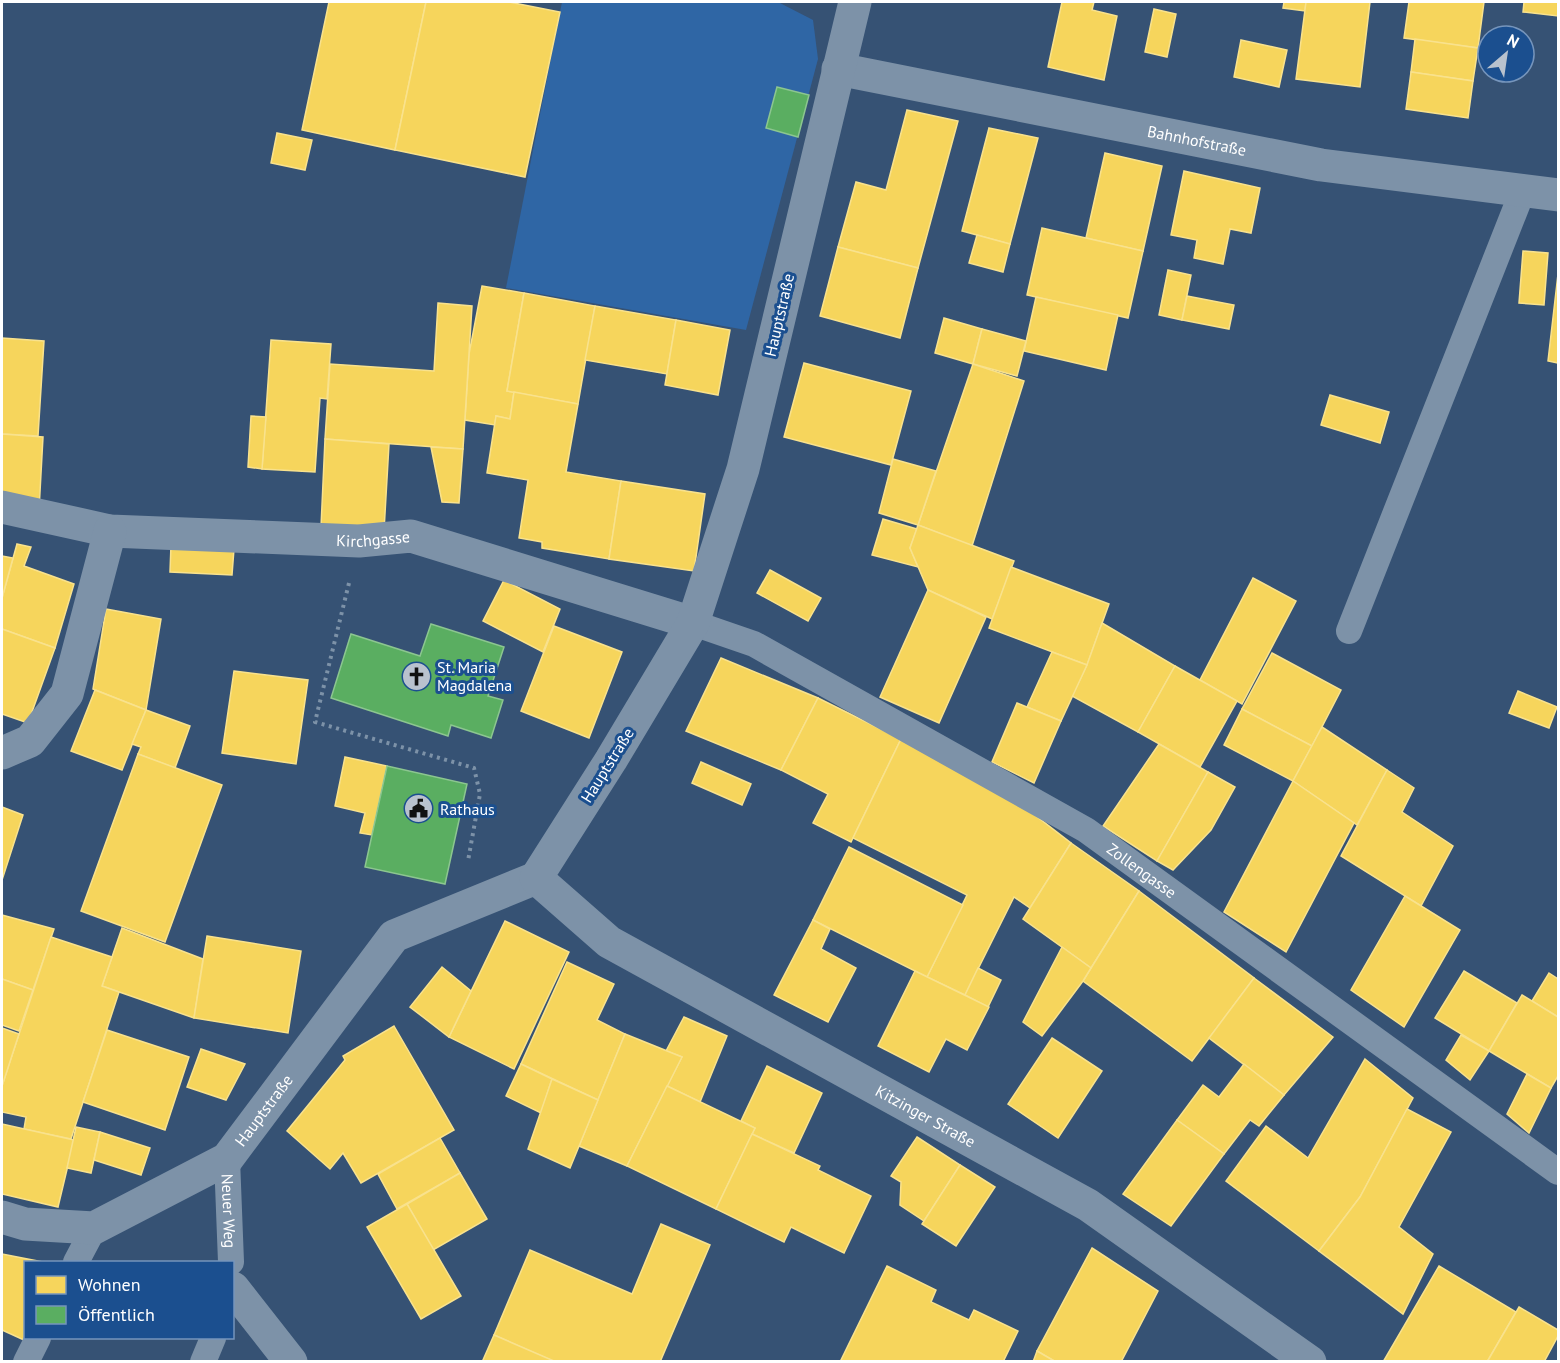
<svg xmlns="http://www.w3.org/2000/svg" width="1560" height="1363" viewBox="0 0 1560 1363" font-family="'PT Sans',sans-serif">
  <rect width="100%" height="100%" fill="#365274"/>
  <polygon fill="#2f66a5" points="562,2 778,2 813,20 818,59 746,330 506,288"/>
  <g fill="#f6d55c" stroke="#f9e28d" stroke-width="1.5">
    <polygon points="329,2 426,2 395,150 302,130"/>
    <polygon points="426,2 509,2 560,12 525,177 395,150"/>
    <polygon points="1062,2 1094,2 1092,10 1117,16 1104,80 1048,67"/>
    <polygon points="1284,2 1306,2 1305,11 1283,8"/>
    <polygon points="1306,2 1370,2 1360,87 1296,79"/>
    <polygon points="1409,2 1484,2 1478,48 1404,38"/>
    <polygon points="1524,2 1558,2 1558,16 1523,12"/>
    <polygon points="1154,9 1176,14 1167,57 1145,52"/>
    <polygon points="1415,39 1478,48 1473,81 1411,72"/>
    <polygon points="1241,40 1287,50 1279,87 1234,77"/>
    <polygon points="1411,72 1473,81 1468,118 1406,109"/>
    <polygon points="907,110 958,121 918,268 838,247 856,182 886,190"/>
    <polygon points="989,128 1038,138 1010,244 962,231"/>
    <polygon points="277,133 312,140 305,170 271,163"/>
    <polygon points="1105,153 1162,166 1143,251 1086,238"/>
    <polygon points="1184,171 1260,188 1251,233 1230,229 1223,264 1194,258 1197,240 1171,235"/>
    <polygon points="1042,228 1143,251 1128,318 1027,295"/>
    <polygon points="977,235 1010,244 1003,272 969,263"/>
    <polygon points="838,247 918,268 900,338 820,316"/>
    <polygon points="1523,251 1548,253 1544,305 1519,303"/>
    <polygon points="1168,270 1191,275 1182,320 1159,315"/>
    <polygon points="1558,274 1558,363 1548,361"/>
    <polygon points="482,286 524,293 507,391 514,392 510,419 496,416 495,425 465,420 469,354"/>
    <polygon points="524,293 595,306 578,404 507,391"/>
    <polygon points="1187,296 1234,305 1229,329 1182,320"/>
    <polygon points="1036,297 1118,315 1106,370 1024,351"/>
    <polygon points="438,303 472,306 463,449 325,439 330,364 434,371"/>
    <polygon points="595,306 676,320 667,374 585,360"/>
    <polygon points="944,318 982,329 973,364 935,353"/>
    <polygon points="676,320 730,330 718,395 665,385"/>
    <polygon points="982,329 1026,341 1017,376 973,364"/>
    <polygon points="2,338 44,341 38,436 2,434"/>
    <polygon points="271,340 331,344 327,399 320,398 315,472 262,469"/>
    <polygon points="804,363 911,391 891,465 784,437"/>
    <polygon points="973,364 1024,381 972,546 918,525"/>
    <polygon points="514,392 578,404 566,472 621,481 609,559 542,548 542,542 519,538 528,480 487,473 496,416 510,419"/>
    <polygon points="1330,395 1389,412 1380,443 1321,425"/>
    <polygon points="251,416 266,417 262,469 248,467"/>
    <polygon points="2,434 43,437 39,510 2,502"/>
    <polygon points="325,439 389,444 384,531 321,527"/>
    <polygon points="431,447 463,449 459,503 442,502"/>
    <polygon points="893,459 936,471 918,525 879,513"/>
    <polygon points="621,481 705,494 694,571 609,559"/>
    <polygon points="883,519 917,529 910,548 918,567 872,555"/>
    <polygon points="918,525 1014,561 992,619 928,590 910,548"/>
    <polygon points="17,544 31,547 24,566 74,584 55,648 2,629 2,598"/>
    <polygon points="171,545 234,549 232,575 170,572"/>
    <polygon points="2,556 13,558 2,598"/>
    <polygon points="1011,567 1109,604 1087,665 989,628"/>
    <polygon points="770,570 821,598 808,621 757,593"/>
    <polygon points="1253,578 1296,601 1242,704 1200,680"/>
    <polygon points="504,580 560,609 543,652 483,621"/>
    <polygon points="928,590 986,617 939,723 880,697"/>
    <polygon points="106,609 161,619 146,710 93,689"/>
    <polygon points="1102,623 1175,666 1138,732 1072,696 1087,665"/>
    <polygon points="554,626 622,652 589,738 521,711"/>
    <polygon points="2,629 55,648 28,723 2,714"/>
    <polygon points="1052,652 1087,665 1061,721 1027,707"/>
    <polygon points="1272,653 1341,690 1312,746 1242,709"/>
    <polygon points="721,658 818,698 781,770 686,731"/>
    <polygon points="1175,666 1237,701 1200,767 1138,732"/>
    <polygon points="234,671 308,680 296,764 222,753"/>
    <polygon points="95,690 146,710 122,770 71,751"/>
    <polygon points="1518,691 1557,707 1549,728 1509,713"/>
    <polygon points="818,698 901,739 851,842 813,823 828,794 781,770"/>
    <polygon points="1017,703 1061,721 1034,783 992,762"/>
    <polygon points="1242,709 1312,746 1293,781 1224,745"/>
    <polygon points="146,710 190,726 175,768 138,754 141,747 132,744"/>
    <polygon points="1322,727 1387,770 1357,825 1293,781"/>
    <polygon points="901,739 1023,806 1071,843 1030,908 1014,897 965,995 927,977 967,895 853,838"/>
    <polygon points="1159,744 1208,772 1157,861 1103,826"/>
    <polygon points="138,754 222,785 165,942 81,911"/>
    <polygon points="345,757 387,766 372,835 360,833 365,813 335,806"/>
    <polygon points="701,762 751,784 742,805 692,783"/>
    <polygon points="1387,770 1414,788 1402,812 1453,846 1421,906 1341,856"/>
    <polygon points="1208,772 1235,787 1211,830 1173,870 1157,861"/>
    <polygon points="1293,781 1354,823 1286,952 1224,912"/>
    <polygon points="2,807 23,815 2,880"/>
    <polygon points="1071,843 1139,891 1091,968 1023,919"/>
    <polygon points="849,847 963,905 927,977 813,920"/>
    <polygon points="1139,891 1254,978 1192,1061 1083,981"/>
    <polygon points="1405,896 1460,930 1404,1027 1351,990"/>
    <polygon points="2,915 54,929 33,990 2,979"/>
    <polygon points="813,920 830,929 821,949 856,968 828,1022 774,995"/>
    <polygon points="505,921 569,952 514,1069 449,1037"/>
    <polygon points="122,928 203,959 194,1018 102,986"/>
    <polygon points="207,936 301,951 288,1033 194,1018"/>
    <polygon points="51,937 112,957 102,986 119,992 71,1139 24,1129 26,1117 2,1112 2,1086"/>
    <polygon points="1062,947 1091,968 1083,981 1042,1036 1023,1022"/>
    <polygon points="567,962 614,984 597,1020 625,1034 598,1100 521,1064"/>
    <polygon points="442,967 471,991 449,1037 410,1007"/>
    <polygon points="978,968 1001,980 988,1007 965,995"/>
    <polygon points="915,971 989,1007 967,1050 946,1039 929,1072 878,1046"/>
    <polygon points="1464,971 1517,1003 1489,1051 1435,1018"/>
    <polygon points="1549,973 1558,979 1558,1017 1532,1001"/>
    <polygon points="1254,978 1333,1037 1284,1095 1209,1038"/>
    <polygon points="2,979 33,990 19,1031 2,1025"/>
    <polygon points="1522,995 1558,1017 1558,1076 1551,1088 1489,1051"/>
    <polygon points="684,1017 727,1036 700,1102 667,1086 682,1057 666,1051"/>
    <polygon points="394,1026 454,1130 361,1183 343,1153 330,1169 287,1131 345,1060 343,1056"/>
    <polygon points="2,1028 19,1034 2,1086"/>
    <polygon points="107,1030 189,1057 165,1130 83,1102"/>
    <polygon points="625,1034 682,1057 627,1166 579,1146"/>
    <polygon points="1461,1035 1489,1051 1470,1080 1446,1060"/>
    <polygon points="1052,1038 1102,1071 1058,1138 1008,1104"/>
    <polygon points="201,1049 245,1064 226,1100 187,1087"/>
    <polygon points="1365,1059 1413,1098 1360,1197 1319,1251 1226,1181 1266,1126 1308,1158"/>
    <polygon points="521,1064 552,1079 541,1113 506,1096"/>
    <polygon points="1244,1064 1284,1095 1259,1126 1250,1120 1224,1154 1177,1120 1203,1085 1219,1097"/>
    <polygon points="767,1066 822,1093 794,1153 752,1134 755,1128 741,1121"/>
    <polygon points="1527,1074 1551,1088 1529,1133 1507,1114"/>
    <polygon points="552,1079 598,1100 570,1168 528,1149"/>
    <polygon points="667,1086 755,1128 716,1209 627,1166"/>
    <polygon points="1407,1109 1451,1132 1399,1227 1433,1254 1403,1314 1319,1251 1360,1197"/>
    <polygon points="1177,1120 1224,1154 1171,1226 1123,1194"/>
    <polygon points="2,1124 74,1140 58,1207 2,1194"/>
    <polygon points="76,1127 100,1132 91,1173 67,1168"/>
    <polygon points="100,1132 150,1148 141,1175 94,1160"/>
    <polygon points="752,1134 820,1166 818,1170 871,1196 844,1253 791,1227 784,1242 716,1209"/>
    <polygon points="917,1137 960,1165 924,1221 900,1205 901,1182 891,1176"/>
    <polygon points="440,1138 460,1173 397,1209 378,1174"/>
    <polygon points="960,1165 995,1187 956,1246 922,1224"/>
    <polygon points="460,1173 487,1219 433,1250 407,1204"/>
    <polygon points="407,1204 461,1296 421,1319 367,1227"/>
    <polygon points="661,1224 710,1245 660,1362 555,1362 494,1335 530,1250 632,1294"/>
    <polygon points="1092,1248 1158,1291 1121,1362 1056,1362 1037,1351"/>
    <polygon points="2,1254 43,1262 26,1262 26,1337 24,1340 2,1330"/>
    <polygon points="887,1266 936,1290 931,1302 969,1320 974,1310 1018,1331 1003,1362 840,1362"/>
    <polygon points="1439,1266 1516,1312 1487,1362 1383,1362"/>
    <polygon points="1519,1307 1558,1330 1558,1336 1544,1362 1487,1362"/>
    <polygon points="494,1335 554,1361 554,1362 486,1362 483,1360"/>
    <polygon points="1037,1351 1056,1362 1033,1362"/>
  </g>
  <g fill="#5aae61" stroke="#8cc690" stroke-width="1.5">
    <polygon points="777,87 809,95 798,137 766,128"/>
    <polygon points="431,624 504,647 488,696 503,700 491,738 451,725 448,736 331,698 351,634 420,656"/>
    <polygon points="387,766 467,784 445,884 365,867"/>
  </g>
  <g fill="none" stroke-linecap="round" stroke-linejoin="round">
    <polyline stroke="#7d92a8" stroke-width="4" stroke-dasharray="3 4.5" stroke-linecap="butt" points="349,583 315,722 474,768 480,794 468,861"/>
    <g stroke="#7d92a8" stroke-width="26">
      <path id="s1" d="M693,623l61,21 332,186 472,342"/>
      <polyline points="1349,631 1523,190"/>
      <path id="s2" d="M227,1159l4,103"/>
      <polyline points="76,1262 94,1228"/>
      <polyline points="26,1362 38,1338"/>
      <polyline points="203,1362 213,1338"/>
    </g>
    <g stroke="#7d92a8" stroke-width="33">
      <path id="s3" d="M838,69l483,96 237,30"/>
      <path id="s4" d="M2,507l108,24 249,10 52,-5 282,87"/>
      <polyline points="2,753 30,741 67,694 110,531"/>
      <path id="s5" d="M2,1217l23,7 69,4 133,-69 167,-223 142,-58"/>
      <polyline points="233,1288 291,1362"/>
    </g>
    <path stroke="#7d92a8" stroke-width="33" id="s6" d="M855,2l-112,467 -50,154 -82,137 -75,118 73,64 479,263 222,157"/>
  </g>
  <defs>
    <symbol id="church-disc" viewBox="-11 -11 22 22"><circle r="9.5" fill="#b9c2ce" stroke="#1b4f8f"/><path d="M-1.2-6h2.4v3.5h3.3v2.4h-3.3V6h-2.4V-.1h-3.3v-2.4h3.3Z" fill="#111"/></symbol>
    <symbol id="civic-disc" viewBox="-11 -11 22 22"><circle r="9.5" fill="#b9c2ce" stroke="#1b4f8f"/><path d="M-.6-6.5H3V-4.5H.6V-3L4-1V1h2V6H-6V1h2V-1L-.6-3ZM-1.2 2.5V6h2.4V2.5Z" fill="#111"/></symbol>
  </defs>
  <g fill-rule="evenodd">
    <use href="#church-disc" x="400" y="660" width="33" height="33"/>
    <use href="#civic-disc" x="402" y="792" width="33" height="33"/>
  </g>
  <g text-anchor="middle" dominant-baseline="central" stroke-width="6" stroke-linejoin="round" paint-order="stroke">
    <g font-size="16" fill="#fff" stroke="#1b4f8f">
      <text stroke="none"><textPath href="#s3" startOffset="366">Bahnhofstraße</textPath></text>
      <text transform="translate(779 315) rotate(-77)">Hauptstraße</text>
      <text stroke="none"><textPath href="#s4" startOffset="374">Kirchgasse</textPath></text>
      <text transform="translate(607 765) rotate(-58)">Hauptstraße</text>
      <text stroke="none"><textPath href="#s1" startOffset="514">Zollengasse</textPath></text>
      <text stroke="none"><textPath href="#s5" startOffset="304">Hauptstraße</textPath></text>
      <text stroke="none"><textPath href="#s6" startOffset="1400">Kitzinger Straße</textPath></text>
      <text stroke="none"><textPath href="#s2" startOffset="52">Neuer Weg</textPath></text>
    </g>
    <g font-size="16" fill="#fff" stroke="#1b4f8f" text-anchor="start">
      <text x="437" y="667">St. Maria<tspan x="437" dy="18">Magdalena</tspan></text>
      <text x="440" y="809">Rathaus</text>
    </g>
  </g>
  <rect width="1560" height="1363" fill="none" stroke="#ffffff" stroke-width="6"/>
  <rect x="24" y="1261" width="210" height="78" fill="#1b4f8f" stroke="#7695bc" stroke-width="1.5"/>
  <rect x="36" y="1276" width="30" height="18" fill="#f6d55c" stroke="#7695bc" stroke-width="1.5"/>
  <text x="78" y="1291" font-size="18" fill="#ffffff">Wohnen</text>
  <rect x="36" y="1306" width="30" height="18" fill="#5aae61" stroke="#7695bc" stroke-width="1.5"/>
  <text x="78" y="1321" font-size="18" fill="#ffffff">Öffentlich</text>
  <g transform="translate(1506 54) rotate(29)"><circle r="28" fill="#1b4f8f" stroke="#7695bc" stroke-width="1.5"/>
  <path d="M0-4.5L10 22L0 15L-10 22Z" fill="#b9c2ce"/>
  <text y="-9" font-size="16" font-weight="bold" text-anchor="middle" fill="#ffffff">N</text>
  </g>
</svg>
